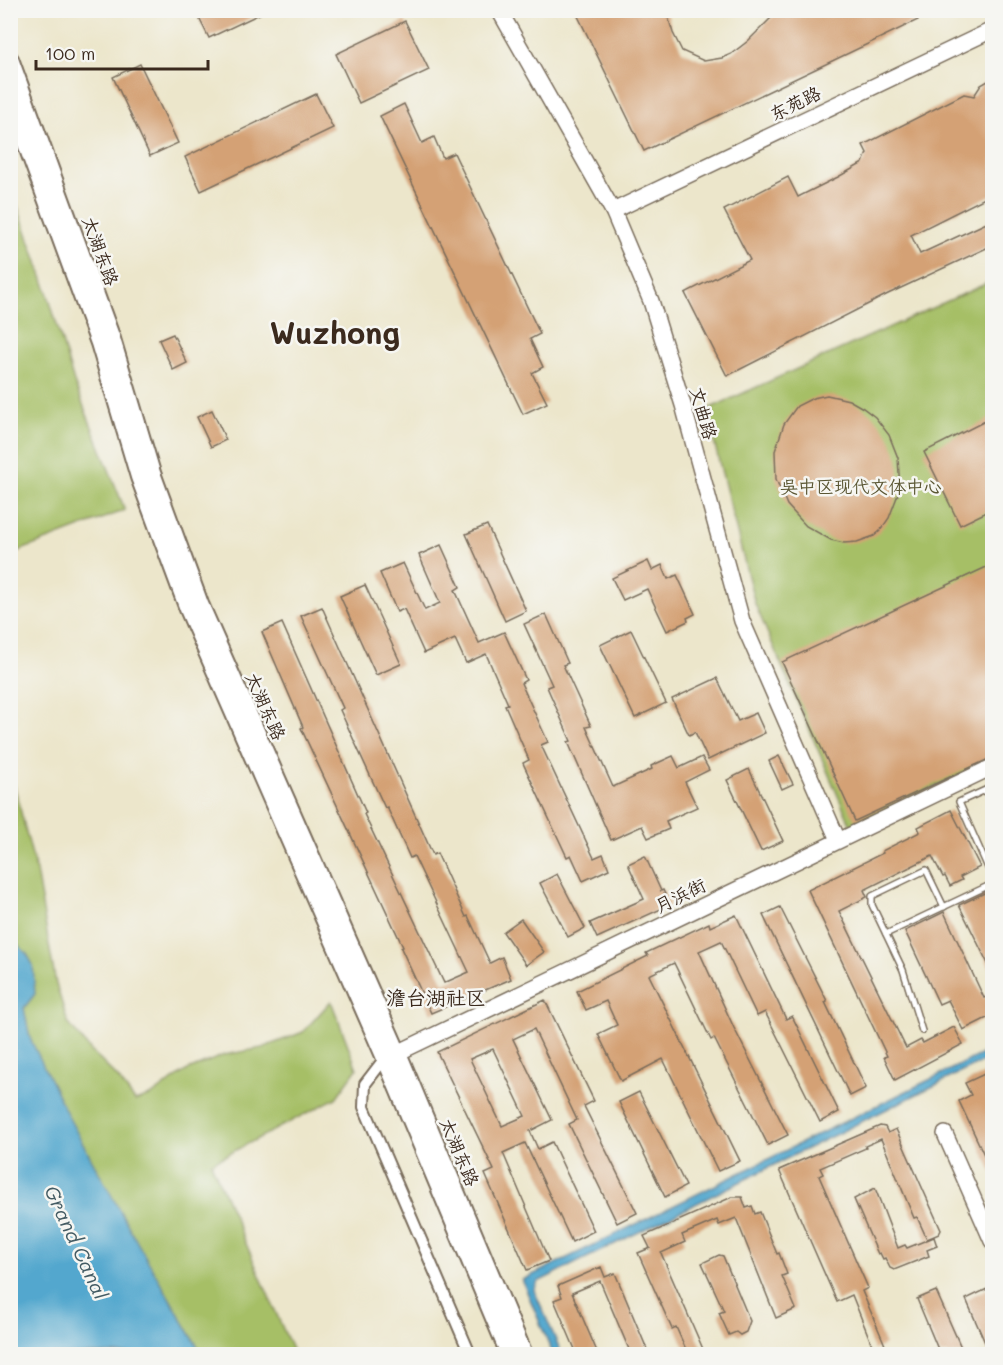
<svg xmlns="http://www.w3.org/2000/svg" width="1003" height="1365" viewBox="0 0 1003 1365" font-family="Mali,'LXGW WenKai TC',sans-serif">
  <rect width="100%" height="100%" fill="#f6f6f2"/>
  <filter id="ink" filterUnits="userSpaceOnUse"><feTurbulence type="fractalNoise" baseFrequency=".0167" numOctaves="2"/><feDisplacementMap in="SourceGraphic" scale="12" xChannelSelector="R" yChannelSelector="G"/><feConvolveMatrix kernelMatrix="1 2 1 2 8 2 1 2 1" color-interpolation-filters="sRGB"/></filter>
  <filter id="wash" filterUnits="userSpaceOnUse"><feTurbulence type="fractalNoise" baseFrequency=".008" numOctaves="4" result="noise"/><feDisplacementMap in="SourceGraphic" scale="24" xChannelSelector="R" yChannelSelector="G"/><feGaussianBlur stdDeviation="1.35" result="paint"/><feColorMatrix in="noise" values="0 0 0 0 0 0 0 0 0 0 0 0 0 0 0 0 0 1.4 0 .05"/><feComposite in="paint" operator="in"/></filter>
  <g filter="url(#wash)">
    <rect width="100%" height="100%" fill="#ece6cb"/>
    <g fill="#a6bf66" stroke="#707442" stroke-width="1.5">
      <polygon points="10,185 45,285 74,382 125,510 11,554"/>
      <polygon points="992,281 992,760 851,826 755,604 706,410"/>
      <polygon points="10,769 36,871 56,984 68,1023 91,1051 117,1077 135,1101 152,1095 186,1071 224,1055 262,1048 303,1032 331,1001 357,1069 336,1098 211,1163 294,1354 157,1354 11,1024"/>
    </g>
    <g fill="#52a7ce" stroke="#466876" stroke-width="1.5">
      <polygon points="11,913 18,945 27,954 33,965 35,994 24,1008 30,1038 69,1118 141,1249 202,1354 11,1354"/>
      <polygon points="992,1049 992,1057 538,1282 534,1290 562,1354 553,1354 522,1280"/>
    </g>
    <g id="blocks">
      <g fill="#d4a174" fill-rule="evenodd">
        <polygon points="195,10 268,10 209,38"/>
        <polygon points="575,10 666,10 673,33 682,51 704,61 722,58 731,54 748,41 779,10 913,10 918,20 644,151"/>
        <polygon points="405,21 429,70 359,103 336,54"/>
        <polygon points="140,64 178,143 150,156 113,77"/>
        <polygon points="993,78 993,194 911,235 920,254 993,220 993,245 888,294 727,376 685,293 750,260 724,210 788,177 798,197 838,177 863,163 867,153 863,145 964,94 974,96 981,85"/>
        <polygon points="316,94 333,128 201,191 185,157"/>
        <polygon points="404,104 422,143 434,137 443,158 454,153 540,334 530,339 543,367 532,373 547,403 523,414 380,116"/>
        <polygon points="173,334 187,363 173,370 159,340"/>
        <polygon points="827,395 849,400 863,408 875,417 889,435 898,458 900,489 889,518 880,531 874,536 857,542 844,543 831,540 806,526 787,505 776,479 775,451 784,424 797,406 813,398"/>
        <polygon points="212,410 226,440 211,447 197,417"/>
        <polygon points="993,417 993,509 960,525 924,452"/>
        <polygon points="487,525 526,611 505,621 466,534"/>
        <polygon points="441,545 460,587 455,590 479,643 504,632 526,680 521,683 548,742 541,745 594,858 603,854 609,869 583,881 571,855 567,857 523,763 529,760 505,705 508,704 486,654 466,663 455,639 424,653 404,609 397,612 380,573 403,563 425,610 440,603 419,555"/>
        <polygon points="648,561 652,570 662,565 668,579 677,575 695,614 687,618 688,621 667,631 647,589 623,600 612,578"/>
        <polygon points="993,564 993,757 855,821 782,662"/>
        <polygon points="365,585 401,664 376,675 340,596"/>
        <polygon points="322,607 433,855 437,853 466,917 468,916 490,963 502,957 511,979 431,1013 401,948 403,947 301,728 303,727 262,632 282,623 366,813 364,814 444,983 469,972 414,856 410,858 387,807 385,808 340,710 343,708 301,616"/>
        <polygon points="546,614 568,663 563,665 591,726 586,727 613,787 652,769 651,766 673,756 679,768 702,757 709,770 685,782 697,807 666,821 669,829 648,838 642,826 611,840 568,742 571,741 547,687 552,685 524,624"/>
        <polygon points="631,630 666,703 635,718 600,645"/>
        <polygon points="717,678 738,721 756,713 765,733 708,760 695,732 689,735 672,699"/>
        <polygon points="779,756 793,784 782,789 769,761"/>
        <polygon points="749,769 783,841 761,851 727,780"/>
        <polygon points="951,810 980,867 960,877 962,880 950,886 945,876 943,877 932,856 864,890 867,897 839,911 906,1048 921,1040 923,1043 954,1027 963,1044 895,1080 884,1057 887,1056 808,890 883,853 882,851 920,832 918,827"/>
        <polygon points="645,856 661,891 663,890 670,905 597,938 590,923 644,899 628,864"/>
        <polygon points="557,874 585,928 568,937 540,883"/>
        <polygon points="993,889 993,974 959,905"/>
        <polygon points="780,907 827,1001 825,1002 866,1088 850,1096 763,915"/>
        <polygon points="944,912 984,998 993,994 993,1015 963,1030 948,1000 939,1004 905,931"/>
        <polygon points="736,915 786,1019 792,1016 839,1112 820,1122 765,1012 757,1016 721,941 699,951 734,1028 788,1135 768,1145 714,1038 711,1040 674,963 649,975 740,1161 718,1171 663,1059 621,1081 598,1034 617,1025 606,1001 586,1010 577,991 648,956 646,953 709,923 710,927"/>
        <polygon points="521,919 544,952 526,965 503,932"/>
        <path d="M545,1000l49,101 -10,5 53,107 -20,10 -48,-99 8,-4 -43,-91 -21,10 39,81 -22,11 8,18 14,-7 42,89 -22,11 -47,-99 -22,10 46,108 -22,9 -42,-96 9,-4 -57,-118zM493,1049l32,67 -23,10 -32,-67z"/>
        <polygon points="993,1070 993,1174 959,1101 971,1095 965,1083"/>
        <polygon points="639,1092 686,1186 665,1197 619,1102"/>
        <polygon points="880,1126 885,1127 888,1133 896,1129 941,1230 939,1234 927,1239 917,1217 914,1218 881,1139 865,1146 866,1148 820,1168 823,1174 819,1176 868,1288 862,1291 885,1345 874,1350 852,1295 837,1302 779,1170"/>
        <polygon points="875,1188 898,1248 905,1245 907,1248 934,1237 937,1246 927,1250 929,1256 894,1270 890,1268 885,1258 883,1259 880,1253 878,1254 854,1199"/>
        <polygon points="732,1197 742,1197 746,1208 752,1206 755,1214 760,1212 777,1254 779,1253 787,1274 782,1276 796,1309 776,1318 736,1218 719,1225 717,1220 682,1235 685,1242 661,1253 703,1349 688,1354 676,1327 672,1329 638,1253 650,1248 644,1236"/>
        <polygon points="719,1255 723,1256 750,1321 746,1332 740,1335 736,1332 729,1335 719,1313 724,1311 702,1263"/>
        <polygon points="601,1267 605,1277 615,1273 649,1354 631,1354 600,1281 572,1293 598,1354 577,1354 554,1300 562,1297 558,1286"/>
        <polygon points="987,1289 993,1300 993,1354 990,1354 966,1299"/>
        <polygon points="936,1291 964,1354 940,1354 917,1299"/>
      </g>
    </g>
  </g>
  <g filter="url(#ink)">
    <use href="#blocks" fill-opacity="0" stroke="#796c5b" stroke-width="1.5"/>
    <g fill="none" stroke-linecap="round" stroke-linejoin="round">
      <defs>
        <g id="lane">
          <polyline points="992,787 959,802 992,877"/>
          <polyline points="886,934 992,884"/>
          <polyline points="922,1031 903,970 872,905 872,896 926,870 944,907"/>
        </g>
        <polyline id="street" points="385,1058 365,1084 364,1107 470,1354"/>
        <g id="secondary">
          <polyline points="499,10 613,211 651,301 683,405 742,621 838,840"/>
          <polyline points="613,211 992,30"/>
          <polyline points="387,1058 992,767"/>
          <polyline points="945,1134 992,1241"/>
        </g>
        <g id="primary">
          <polyline points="10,59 112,339 152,473 200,604 398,1053 524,1354"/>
          <polyline points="10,100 99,343 139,477 188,609 385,1058 509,1354"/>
        </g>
      </defs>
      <use href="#lane" stroke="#796c5b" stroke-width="8"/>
      <use href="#street" stroke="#796c5b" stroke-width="14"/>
      <use href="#secondary" stroke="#796c5b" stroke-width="18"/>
      <use href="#primary" stroke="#796c5b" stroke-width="20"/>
      <use href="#lane" stroke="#fff" stroke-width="5"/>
      <use href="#street" stroke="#fff" stroke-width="10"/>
      <use href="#secondary" stroke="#fff" stroke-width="15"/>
      <use href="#primary" stroke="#fff" stroke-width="16"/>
    </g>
  </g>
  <g text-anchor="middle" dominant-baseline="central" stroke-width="5" stroke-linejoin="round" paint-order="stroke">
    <g font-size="18" fill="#3b2a1e" stroke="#f6f6f2">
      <text transform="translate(795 103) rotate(-26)">东苑路</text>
      <text transform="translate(101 251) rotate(70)">太湖东路</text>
      <text transform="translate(704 413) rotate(74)">文曲路</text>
      <text transform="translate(266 706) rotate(66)">太湖东路</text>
      <text transform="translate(680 895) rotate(-26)">月浜街</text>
      <text transform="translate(460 1152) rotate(67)">太湖东路</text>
    </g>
    <g font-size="18" fill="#5b5734" stroke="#f6f6f2">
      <text x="861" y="486">吴中区现代文体中心</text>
    </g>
    <g font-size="20" fill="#3b2a1e" stroke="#f6f6f2">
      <text x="436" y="997">澹台湖社区</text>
    </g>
    <g font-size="20" font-style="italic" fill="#445c64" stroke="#f6f6f2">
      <text transform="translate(77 1242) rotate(65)">Grand Canal</text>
    </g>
    <g font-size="30" font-weight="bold" fill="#3b2a1e" stroke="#f6f6f2">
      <text x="335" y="332">Wuzhong</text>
    </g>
  </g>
  <rect width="1003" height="1365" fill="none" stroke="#f6f6f2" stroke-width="36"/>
  <path d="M36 60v9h172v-9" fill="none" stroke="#3b2a1e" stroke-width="3"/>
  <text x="45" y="60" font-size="18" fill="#3b2a1e" stroke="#f6f6f2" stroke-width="4.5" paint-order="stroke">100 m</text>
</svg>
